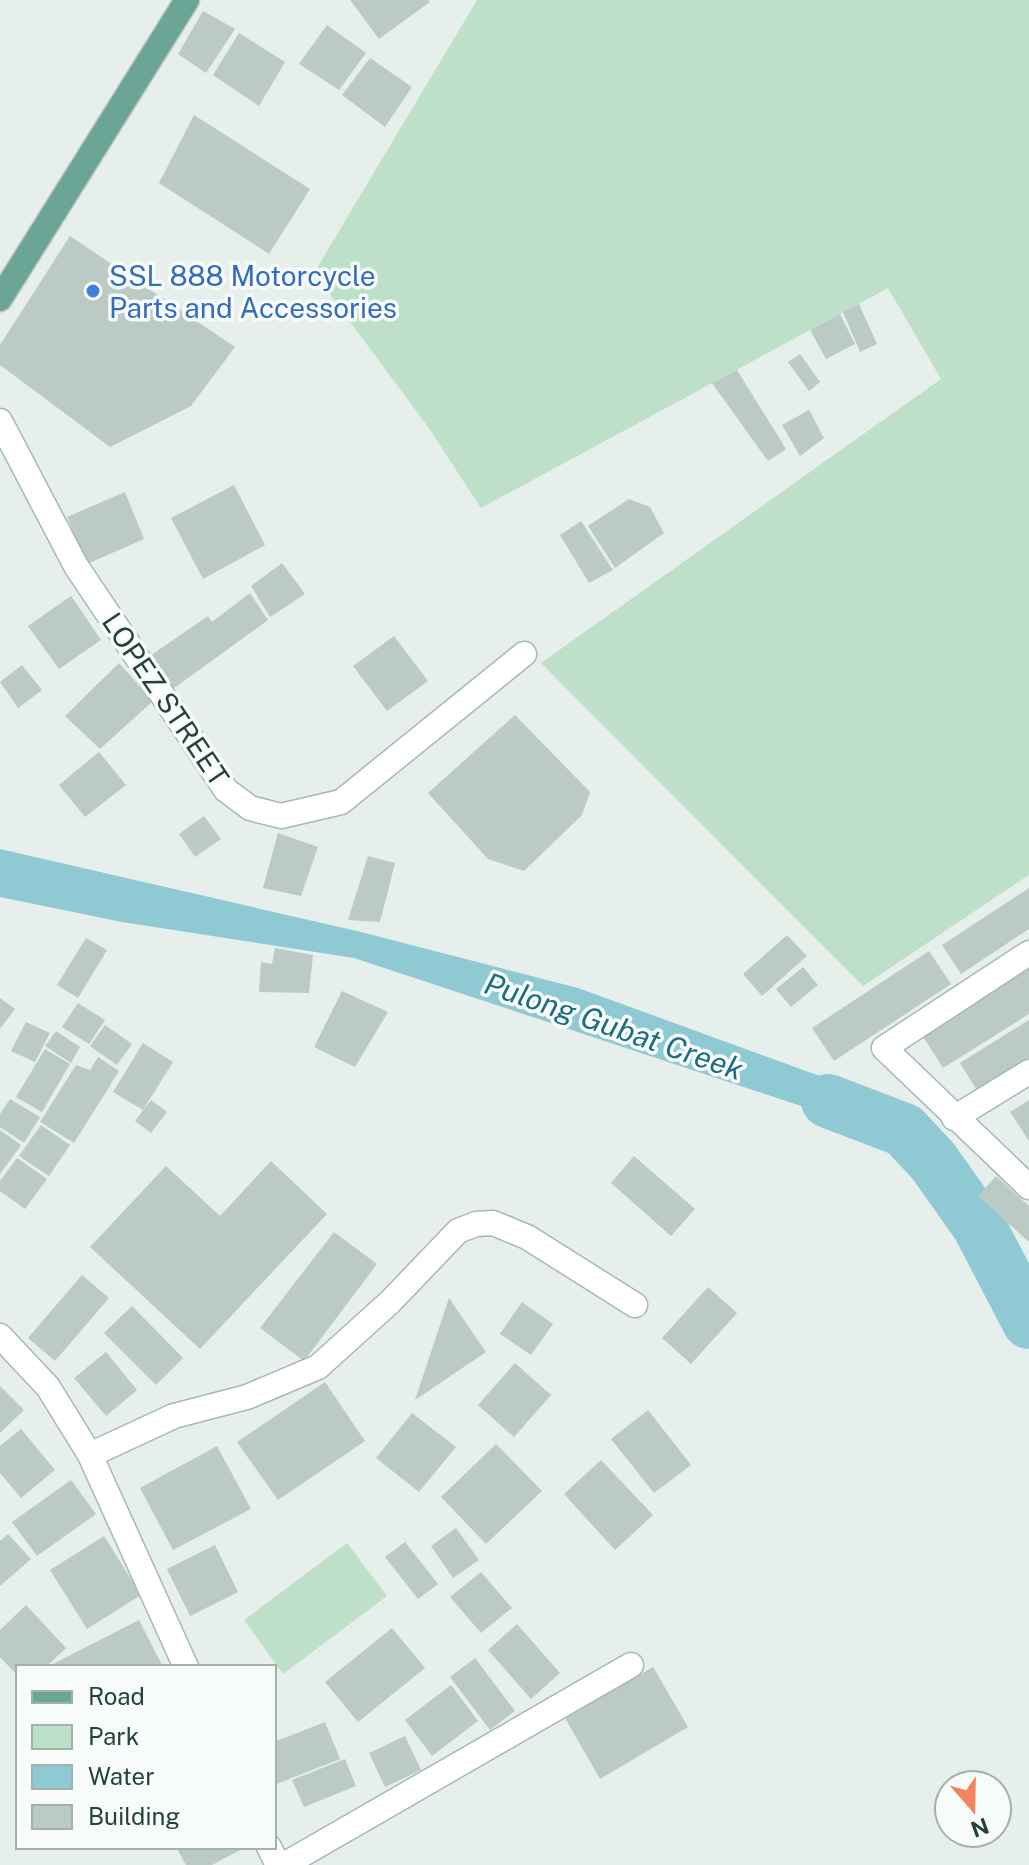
<svg xmlns="http://www.w3.org/2000/svg" width="1029" height="1865" viewBox="0 0 1029 1865" font-family="'Public Sans',sans-serif">
  <rect width="100%" height="100%" fill="#e6efeb"/>
  <g fill="#bfe0c8">
    <polygon points="477,0 1029,0 1029,875 863,986 541,663 941,379 888,288 481,508 428,427 314,273"/>
    <polygon points="347,1543 387,1596 283,1674 244,1620"/>
  </g>
  <polygon fill="#8ec9d4" points="0,849 361,932 578,988 853,1088 970,1193 998,1224 1029,1289 1029,1344 904,1140 354,958 122,922 0,897"/>
  <g fill="none" stroke-linecap="round" stroke-linejoin="round">
    <polyline stroke="#8ec9d4" stroke-width="54" points="828,1101 904,1130 933,1161 979,1226 1029,1322"/>
  </g>
  <g fill="#bbcac4">
    <polygon points="350,0 428,0 430,2 379,39"/>
    <polygon points="203,11 235,29 206,73 178,54"/>
    <polygon points="327,25 366,53 339,90 299,64"/>
    <polygon points="239,33 285,62 259,106 213,75"/>
    <polygon points="370,58 412,87 385,127 342,95"/>
    <polygon points="194,115 310,189 269,254 159,183"/>
    <polygon points="70,236 235,347 191,406 110,447 0,365 0,345"/>
    <polygon points="859,304 877,344 860,352 843,312"/>
    <polygon points="840,314 855,344 826,359 810,330"/>
    <polygon points="800,354 820,382 809,391 788,362"/>
    <polygon points="737,370 786,449 768,461 712,383"/>
    <polygon points="809,410 824,438 800,456 782,425"/>
    <polygon points="234,485 265,545 203,579 171,518"/>
    <polygon points="125,492 144,539 87,564 67,517"/>
    <polygon points="629,499 650,507 664,533 615,568 588,526"/>
    <polygon points="581,521 613,570 589,583 560,535"/>
    <polygon points="282,563 305,594 270,617 251,586"/>
    <polygon points="250,593 268,620 170,691 147,658 208,616 212,622"/>
    <polygon points="71,596 101,640 59,669 28,626"/>
    <polygon points="394,636 428,681 387,711 353,666"/>
    <polygon points="119,663 153,701 100,749 65,716"/>
    <polygon points="22,665 42,690 18,708 0,682"/>
    <polygon points="515,715 590,792 582,815 524,871 488,859 428,793"/>
    <polygon points="99,752 126,785 85,817 59,785"/>
    <polygon points="204,816 221,839 195,857 179,834"/>
    <polygon points="278,833 318,847 301,896 263,888"/>
    <polygon points="368,856 395,863 380,922 348,920"/>
    <polygon points="1029,888 1029,929 961,974 942,945"/>
    <polygon points="787,935 807,956 762,996 743,974"/>
    <polygon points="86,938 107,950 78,998 57,985"/>
    <polygon points="275,948 313,955 309,993 259,992 261,962 272,964"/>
    <polygon points="929,951 951,984 834,1061 812,1028"/>
    <polygon points="803,967 818,985 791,1007 776,989"/>
    <polygon points="1029,967 1029,1014 943,1068 922,1035"/>
    <polygon points="342,991 388,1012 355,1067 314,1047"/>
    <polygon points="0,998 15,1009 0,1029"/>
    <polygon points="78,1003 105,1020 89,1044 62,1027"/>
    <polygon points="1029,1020 1029,1061 978,1092 960,1063"/>
    <polygon points="26,1022 50,1033 35,1062 11,1051"/>
    <polygon points="105,1025 132,1044 117,1065 90,1046"/>
    <polygon points="56,1031 80,1047 71,1063 45,1046"/>
    <polygon points="143,1043 173,1062 143,1110 113,1092"/>
    <polygon points="45,1049 70,1064 42,1112 16,1097"/>
    <polygon points="98,1057 119,1071 74,1143 40,1122 76,1065 90,1070"/>
    <polygon points="10,1099 40,1117 24,1143 0,1127 0,1114"/>
    <polygon points="151,1100 167,1112 151,1133 135,1121"/>
    <polygon points="1029,1100 1029,1141 1010,1112"/>
    <polygon points="41,1125 70,1145 49,1176 19,1156"/>
    <polygon points="0,1130 21,1145 0,1174"/>
    <polygon points="634,1156 695,1209 671,1236 611,1183"/>
    <polygon points="17,1158 47,1179 25,1209 0,1191 0,1181"/>
    <polygon points="271,1161 327,1214 200,1349 90,1247 166,1166 220,1216"/>
    <polygon points="996,1176 1029,1206 1029,1242 978,1196"/>
    <polygon points="334,1232 377,1264 304,1361 260,1328"/>
    <polygon points="82,1275 109,1298 55,1361 28,1338"/>
    <polygon points="708,1287 737,1313 691,1364 662,1338"/>
    <polygon points="449,1298 486,1352 415,1400"/>
    <polygon points="522,1302 553,1324 531,1355 500,1334"/>
    <polygon points="132,1306 183,1358 156,1385 104,1333"/>
    <polygon points="106,1352 137,1390 106,1416 74,1378"/>
    <polygon points="515,1363 551,1395 514,1437 478,1405"/>
    <polygon points="325,1382 365,1441 278,1500 237,1442"/>
    <polygon points="0,1386 24,1410 0,1433"/>
    <polygon points="648,1410 691,1465 654,1493 611,1439"/>
    <polygon points="412,1413 456,1447 419,1492 376,1458"/>
    <polygon points="21,1429 55,1470 21,1498 0,1473 0,1446"/>
    <polygon points="496,1444 542,1491 486,1544 441,1497"/>
    <polygon points="217,1446 251,1509 173,1550 140,1488"/>
    <polygon points="601,1460 653,1515 615,1550 564,1494"/>
    <polygon points="71,1480 96,1514 37,1556 12,1522"/>
    <polygon points="456,1528 479,1560 453,1578 431,1546"/>
    <polygon points="8,1534 31,1559 0,1586 0,1541"/>
    <polygon points="104,1536 141,1595 87,1629 50,1570"/>
    <polygon points="405,1542 438,1584 418,1599 385,1557"/>
    <polygon points="215,1545 238,1592 190,1616 167,1569"/>
    <polygon points="481,1572 512,1608 481,1633 450,1597"/>
    <polygon points="26,1605 66,1648 46,1667 18,1667 18,1676 0,1657 0,1630"/>
    <polygon points="139,1620 163,1667 54,1667 53,1664"/>
    <polygon points="517,1624 560,1673 531,1699 488,1650"/>
    <polygon points="392,1628 425,1668 358,1722 325,1682"/>
    <polygon points="475,1658 515,1711 490,1730 450,1677"/>
    <polygon points="653,1667 688,1727 600,1779 565,1718"/>
    <polygon points="451,1685 478,1721 432,1756 405,1720"/>
    <polygon points="325,1722 340,1759 274,1785 274,1742"/>
    <polygon points="405,1736 421,1770 385,1787 369,1753"/>
    <polygon points="345,1759 356,1786 304,1807 292,1780"/>
    <polygon points="176,1847 246,1847 212,1865 186,1865"/>
  </g>
  <g fill="none" stroke-linecap="round" stroke-linejoin="round">
    <defs>
      <g id="minor">
        <polyline points="0,421 76,566 226,790 250,808 281,816 341,802 524,654"/>
        <polyline points="1029,953 884,1048 1029,1187"/>
        <polyline points="954,1118 1029,1072"/>
        <polyline points="0,1336 48,1387 90,1455 186,1667"/>
        <polyline points="90,1455 174,1416 247,1397 318,1367 390,1302 458,1231 476,1224 493,1223 527,1237 635,1305"/>
        <polyline points="269,1847 278,1865"/>
        <polyline points="284,1865 631,1665"/>
      </g>
      <polyline id="major" points="0,299 187,0"/>
    </defs>
    <use href="#minor" stroke="#a8b8b2" stroke-width="27"/>
    <use href="#major" stroke="#c2cac8" stroke-width="27"/>
    <use href="#minor" stroke="#fff" stroke-width="24"/>
    <use href="#major" stroke="#6aa596" stroke-width="24"/>
  </g>
  <circle fill="#3f7fe0" stroke="#f7fbf9" stroke-width="3" cx="93" cy="291" r="8"/>
  <g text-anchor="middle" dominant-baseline="central" stroke-width="7" stroke-linejoin="round" paint-order="stroke">
    <g font-size="28" fill="#366cbe" stroke="#f7fbf9" text-anchor="start">
      <text x="109" y="275">SSL 888 Motorcycle<tspan x="109" dy="32">Parts and Accessories</tspan></text>
    </g>
    <g font-size="28" fill="#24423a" stroke="#f7fbf9">
      <text transform="translate(166 699) rotate(56)">LOPEZ STREET</text>
    </g>
    <g font-size="30" font-style="italic" fill="#1c6f80" stroke="#f7fbf9">
      <text transform="translate(614 1026) rotate(19)">Pulong Gubat Creek</text>
    </g>
  </g>
  <rect x="16" y="1665" width="260" height="184" fill="#f7fbf9" stroke="#a3b1ad" stroke-width="2"/>
  <rect x="32" y="1691" width="40" height="12" fill="#6aa596" stroke="#a3b1ad" stroke-width="2"/>
  <text x="88" y="1705" font-size="24" fill="#24423a">Road</text>
  <rect x="32" y="1725" width="40" height="24" fill="#bfe0c8" stroke="#a3b1ad" stroke-width="2"/>
  <text x="88" y="1745" font-size="24" fill="#24423a">Park</text>
  <rect x="32" y="1765" width="40" height="24" fill="#8ec9d4" stroke="#a3b1ad" stroke-width="2"/>
  <text x="88" y="1785" font-size="24" fill="#24423a">Water</text>
  <rect x="32" y="1805" width="40" height="24" fill="#bbcac4" stroke="#a3b1ad" stroke-width="2"/>
  <text x="88" y="1825" font-size="24" fill="#24423a">Building</text>
  <g transform="translate(973 1809) rotate(160)"><circle r="38" fill="#f7fbf9" stroke="#a3b1ad" stroke-width="2"/>
  <path d="M0-6L14 30L0 20L-14 30Z" fill="#f4845f"/>
  <text y="-12" font-size="22" font-weight="bold" text-anchor="middle" fill="#24423a">N</text>
  </g>
</svg>
